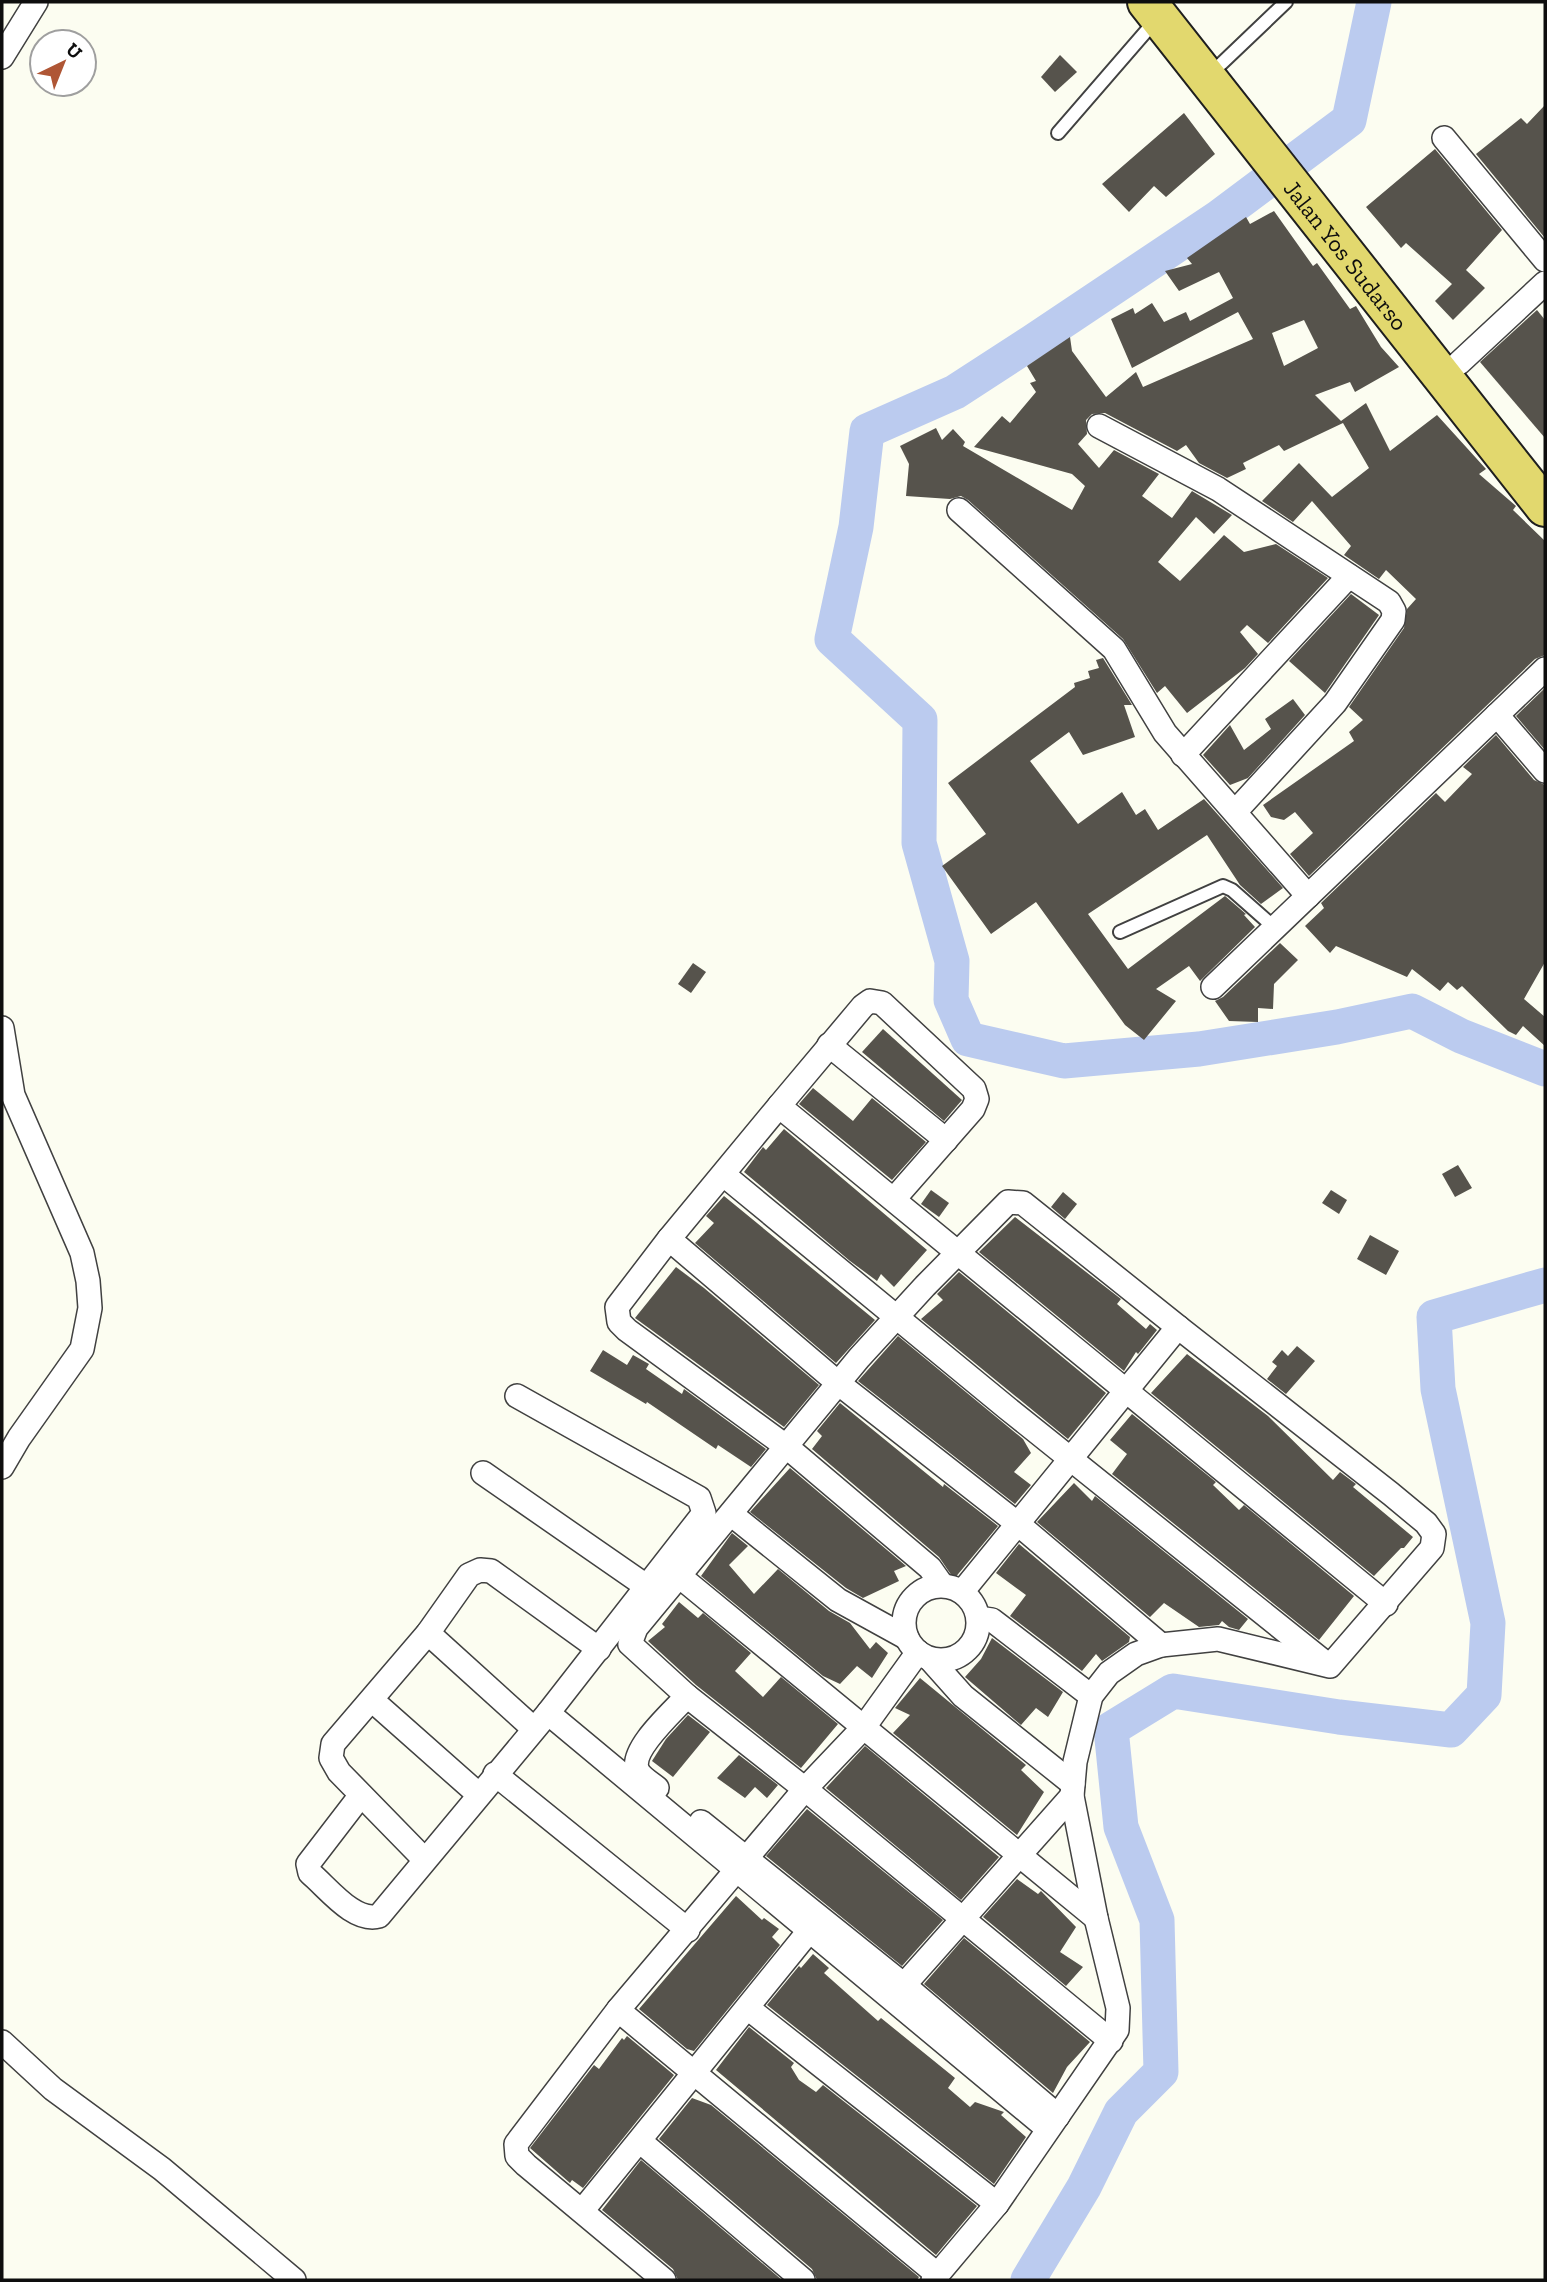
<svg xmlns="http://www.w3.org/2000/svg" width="1547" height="2282" viewBox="0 0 1547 2282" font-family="'Zilla Slab',serif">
  <rect width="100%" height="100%" fill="#fcfdf1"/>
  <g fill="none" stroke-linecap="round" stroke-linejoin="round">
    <g stroke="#bbcbef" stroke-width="35">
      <polyline points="1374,2 1349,120 1219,217 1032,342 955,392 867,431 856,527 832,639 920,720 919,843 952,961 951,1000 968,1039 1064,1061 1199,1049 1337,1027 1412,1011 1461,1036 1545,1069"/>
      <polyline points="1028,2280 1084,2187 1121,2112 1161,2072 1157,1920 1121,1827 1111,1729 1173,1691 1339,1717 1451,1730 1484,1695 1488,1623 1438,1389 1434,1317 1545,1285"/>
    </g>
  </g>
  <g fill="#56534c" fill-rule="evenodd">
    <polygon points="1060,55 1077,72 1055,92 1041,77"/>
    <polygon points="1545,105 1545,238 1476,154 1521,118 1527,124"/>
    <polygon points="1184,113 1215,154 1166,197 1154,186 1129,212 1102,184"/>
    <polygon points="1435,149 1502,230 1466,270 1485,288 1453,320 1435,301 1452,284 1406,243 1401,248 1366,207"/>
    <path d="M1274,211l39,55 4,-3 33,46 6,-3 25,41 18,20 -44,25 -5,-10 -35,13 26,26 25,-18 24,48 47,-36 49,54 -7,5 37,32 -3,4 32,31v114l-10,4 -226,217 -19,-22 23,-21 -18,-21 -11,8 -13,-3 -8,-12 91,-64 -5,-9 14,-12 -14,-13 55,-79 3,-19 9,-10 -30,-29 -7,9 -35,-24 7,-9 -39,-45 -19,21 -31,-21 37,-38 33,34 37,-29 -26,-45 -59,28 -5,-6 -36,18 3,6 -19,9 -28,-15 -13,-18 -9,6 -72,-38 -13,1 -6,6 1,14 -9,10 21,24 15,-18 45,24 -17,22 30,22 20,-27 40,24 -18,19 -18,-17 -38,45 22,19 44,-46 20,17 32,-8 52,34 -60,65 -21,-18 -7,7 18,22 -13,14 -58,45 -22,-27 -8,7 -34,-54 -155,-139 -7,-4 -11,3 -44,-3 3,-32 -9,-18 36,-18 6,12 11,-11 12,13 -2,4 109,64 13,-24 -13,-12 -98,-27 28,-31 8,7 26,-31 -6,-9 6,-2 -9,-15 43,-29 2,14 34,46 30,-25 7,15 110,-48 -15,-27 -106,56 -21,-49 22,-11 2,6 17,-11 12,19 22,-10 4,9 43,-23 -14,-26 -40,19 -14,-20 27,-7 -5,-6 59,-41 4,7zM1304,320l14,28 -34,18 -12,-33z"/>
    <polygon points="1537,310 1545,320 1545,438 1480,362"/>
    <polygon points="1351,594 1379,615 1325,693 1289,661"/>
    <polygon points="1103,658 1132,705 1124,705 1135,737 1083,755 1069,732 1030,761 1078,824 1122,792 1136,815 1145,809 1158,830 1204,799 1283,888 1261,904 1240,885 1207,835 1088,914 1128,969 1225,896 1246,914 1244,915 1255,927 1200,981 1189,966 1156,989 1176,1001 1144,1040 1125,1025 1036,902 991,934 942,866 986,834 948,783 1075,687 1074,683 1090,678 1088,671 1099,668 1096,660"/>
    <polygon points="1545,688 1545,750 1516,716"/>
    <polygon points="1293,699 1305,715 1248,778 1230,785 1203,755 1230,725 1244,750 1271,729 1265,719"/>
    <polygon points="1496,735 1534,780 1545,785 1545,962 1524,999 1545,1017 1545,1046 1523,1026 1516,1035 1508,1031 1462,986 1457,990 1448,982 1440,991 1412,969 1407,977 1336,946 1330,953 1305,926 1324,908 1321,903 1436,793 1445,802 1472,774 1463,767"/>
    <polygon points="1280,943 1298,960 1274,984 1273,1009 1258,1008 1258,1022 1229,1021 1215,1001 1223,997"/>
    <polygon points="693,963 706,972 691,993 678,984"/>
    <polygon points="883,1029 962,1100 944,1121 862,1052"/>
    <polygon points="813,1088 853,1121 872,1098 926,1142 892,1180 799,1104"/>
    <polygon points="784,1129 927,1250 894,1287 881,1274 877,1281 850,1261 744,1172 763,1147 766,1150"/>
    <polygon points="1458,1165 1472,1188 1455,1197 1442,1174"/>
    <polygon points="931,1190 949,1203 939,1217 921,1204"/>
    <polygon points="1331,1190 1347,1200 1339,1214 1322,1203"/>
    <polygon points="1063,1192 1077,1204 1065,1219 1051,1207"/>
    <polygon points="724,1196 875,1320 836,1363 695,1243 714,1223 706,1216"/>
    <polygon points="1015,1217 1121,1299 1117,1304 1146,1329 1150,1324 1157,1330 1138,1354 1136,1352 1124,1371 979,1252"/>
    <polygon points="1370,1235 1399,1251 1386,1275 1357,1259"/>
    <polygon points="676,1267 704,1288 819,1385 784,1427 635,1318"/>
    <polygon points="959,1272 1106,1393 1068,1439 921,1319 943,1300 937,1294"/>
    <polygon points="898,1336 1023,1439 1031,1453 1014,1472 1031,1485 1015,1504 858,1381"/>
    <polygon points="1297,1346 1315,1361 1286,1394 1267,1379 1277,1366 1272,1362 1282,1350 1288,1356"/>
    <polygon points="603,1350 627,1365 633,1355 649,1364 646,1369 682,1394 684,1389 766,1449 751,1467 718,1445 716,1449 647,1402 646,1404 590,1371"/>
    <polygon points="1187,1354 1268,1416 1333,1480 1340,1472 1356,1484 1353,1487 1413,1537 1404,1548 1401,1548 1374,1576 1151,1393"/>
    <polygon points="840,1403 943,1487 944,1484 998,1526 954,1579 939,1557 812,1449 822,1436 817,1431"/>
    <polygon points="1132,1414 1216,1482 1213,1485 1239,1510 1244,1505 1354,1596 1319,1640 1112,1474 1127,1454 1110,1440"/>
    <polygon points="790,1468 906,1566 894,1571 899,1581 863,1598 846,1588 750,1512"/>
    <polygon points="1074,1483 1092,1501 1095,1496 1248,1619 1239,1630 1229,1627 1222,1621 1219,1625 1199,1627 1164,1603 1150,1617 1037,1522"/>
    <polygon points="732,1533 748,1546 729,1565 754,1594 778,1569 829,1611 850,1623 870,1649 876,1642 888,1653 872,1678 857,1666 840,1684 823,1676 701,1576"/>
    <polygon points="1019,1544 1130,1637 1129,1642 1102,1661 1096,1654 1082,1671 1010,1616 1026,1595 996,1573"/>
    <polygon points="679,1602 698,1618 703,1613 751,1653 735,1671 763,1697 781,1677 838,1724 801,1768 696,1685 648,1641 665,1627 662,1624"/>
    <polygon points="992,1638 1063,1692 1048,1717 1036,1708 1021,1725 965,1677 981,1659"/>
    <polygon points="920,1678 1026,1765 1021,1770 1044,1792 1017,1835 893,1733 910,1715 895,1708"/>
    <polygon points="688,1715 710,1732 673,1777 652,1761 666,1739"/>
    <polygon points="865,1746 999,1857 961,1900 826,1788"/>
    <polygon points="739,1755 778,1785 767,1798 755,1787 745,1798 717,1778"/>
    <polygon points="807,1809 943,1920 902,1966 766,1856"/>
    <polygon points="1017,1879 1038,1894 1041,1891 1076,1927 1060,1952 1083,1967 1066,1986 983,1917"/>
    <polygon points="736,1896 762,1920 764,1918 779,1929 772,1937 780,1945 694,2051 687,2049 639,2009"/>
    <polygon points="964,1938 1090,2042 1067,2067 1053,2093 924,1984"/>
    <polygon points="813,1954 829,1968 824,1973 878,2021 881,2018 955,2078 948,2088 970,2107 975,2102 1004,2112 1001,2115 1026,2137 994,2184 767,2005 799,1966 801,1968"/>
    <polygon points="749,2027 794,2063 791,2067 799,2080 816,2092 823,2085 977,2206 936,2255 716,2070"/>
    <polygon points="627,2036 674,2075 583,2188 572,2180 570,2183 530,2148 594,2065 599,2069 622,2038 624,2040"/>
    <polygon points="692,2098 711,2105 919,2277 917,2280 817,2280 812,2269 659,2139"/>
    <polygon points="641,2160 782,2280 678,2280 673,2269 602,2210"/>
  </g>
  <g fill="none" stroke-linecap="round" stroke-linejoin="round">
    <defs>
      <g id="service">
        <polyline points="1221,64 1286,2"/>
        <polyline points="1058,133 1155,21"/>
        <polyline points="1120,932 1223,886 1232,890 1275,928"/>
      </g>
      <g id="minor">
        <polyline points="2,57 36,2"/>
        <polyline points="1444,138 1545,260"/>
        <polyline points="1459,363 1545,283"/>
        <polyline points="1099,426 1218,489 1389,602 1394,611 1393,620 1335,703 1235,812"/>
        <polyline points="959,510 1114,649 1165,733 1308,896"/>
        <polyline points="1497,715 1545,771"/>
        <polyline points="1183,755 1349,576"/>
        <polyline points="1213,987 1545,669"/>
        <polyline points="2,1028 13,1095 82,1253 88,1281 90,1308 82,1349 19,1438 2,1467"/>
        <polyline points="829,1045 946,1140"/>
        <polyline points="779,1106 863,1006 870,1001 882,1003 974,1089 977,1099 973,1109 894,1199"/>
        <polyline points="724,1175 1007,1408 1324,1662"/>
        <polyline points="669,1239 838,1383 1018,1524 1161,1645"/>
        <polyline points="483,1473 646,1586"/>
        <polyline points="731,1514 838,1600 907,1638"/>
        <polyline points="678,1575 1096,1918"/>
        <polyline points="942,1585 930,1568 787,1447 627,1330 619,1322 617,1307 669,1239 779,1106 1386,1604"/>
        <circle cx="941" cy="1623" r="37"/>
        <polyline points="978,1618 992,1620 1091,1696"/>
        <polyline points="428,1633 534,1729"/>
        <polyline points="930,1659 963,1696 1073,1784"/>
        <polyline points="373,1701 478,1794"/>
        <polyline points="548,1713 1048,2129"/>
        <polyline points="495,1774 688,1930"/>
        <path d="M657,1788c-6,-5 -17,-11 -20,-19 -6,-21 37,-58 50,-73"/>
        <path d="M361,1795l-53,69 2,9c18,15 44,50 69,43l169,-203 156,-200 -5,-15 -182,-102"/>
        <polyline points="701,1822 904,1985 1058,2116"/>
        <polyline points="424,1859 339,1772 331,1758 333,1744 428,1633 469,1575 480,1570 491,1571 599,1649"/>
        <polyline points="904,1985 1072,1796"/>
        <polyline points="749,2009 997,2204"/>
        <polyline points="618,2010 938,2275"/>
        <polyline points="1111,2041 805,1789 687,1696 630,1644 636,1628 859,1358 925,1286 1008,1202 1023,1203 1178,1327"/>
        <polyline points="2,2042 53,2089 162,2169 294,2280"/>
        <polyline points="641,2142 803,2280"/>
        <polyline points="582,2211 818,1920"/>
        <polyline points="664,2280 526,2165 517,2156 516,2144 618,2010 805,1789 864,1727 918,1652"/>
        <polyline points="933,2280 997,2204 1117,2030 1118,2008 1096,1918 1072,1796 1075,1762 1091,1696 1109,1673 1136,1654 1161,1645 1218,1639 1330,1666 1432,1548 1434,1534 1426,1523 1391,1494 1178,1327 962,1592"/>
      </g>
      <g id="trunk">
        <path id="s1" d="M1147,2l398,505"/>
      </g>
    </defs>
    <use href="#service" stroke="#414141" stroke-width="16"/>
    <use href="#minor" stroke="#414141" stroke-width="26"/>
    <use href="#trunk" stroke="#1f1f1f" stroke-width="42"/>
    <use href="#service" stroke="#fff" stroke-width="12"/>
    <use href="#minor" stroke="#fff" stroke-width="23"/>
    <use href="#trunk" stroke="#e2d86e" stroke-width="38"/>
  </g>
  <g text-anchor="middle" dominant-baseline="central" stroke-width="7" stroke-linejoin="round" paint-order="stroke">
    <g font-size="24" fill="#0e0e0e" stroke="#fff">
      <text stroke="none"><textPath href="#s1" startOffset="322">Jalan Yos Sudarso</textPath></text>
    </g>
  </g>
  <rect width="1547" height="2282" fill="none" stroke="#0e0e0e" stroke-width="7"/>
  <g transform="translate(63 63) rotate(43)"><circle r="33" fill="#ffffff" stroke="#9f9f9f" stroke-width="2"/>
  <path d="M0-5L12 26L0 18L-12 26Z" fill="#af5635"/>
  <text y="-10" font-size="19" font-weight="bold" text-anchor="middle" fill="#0e0e0e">U</text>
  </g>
</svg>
